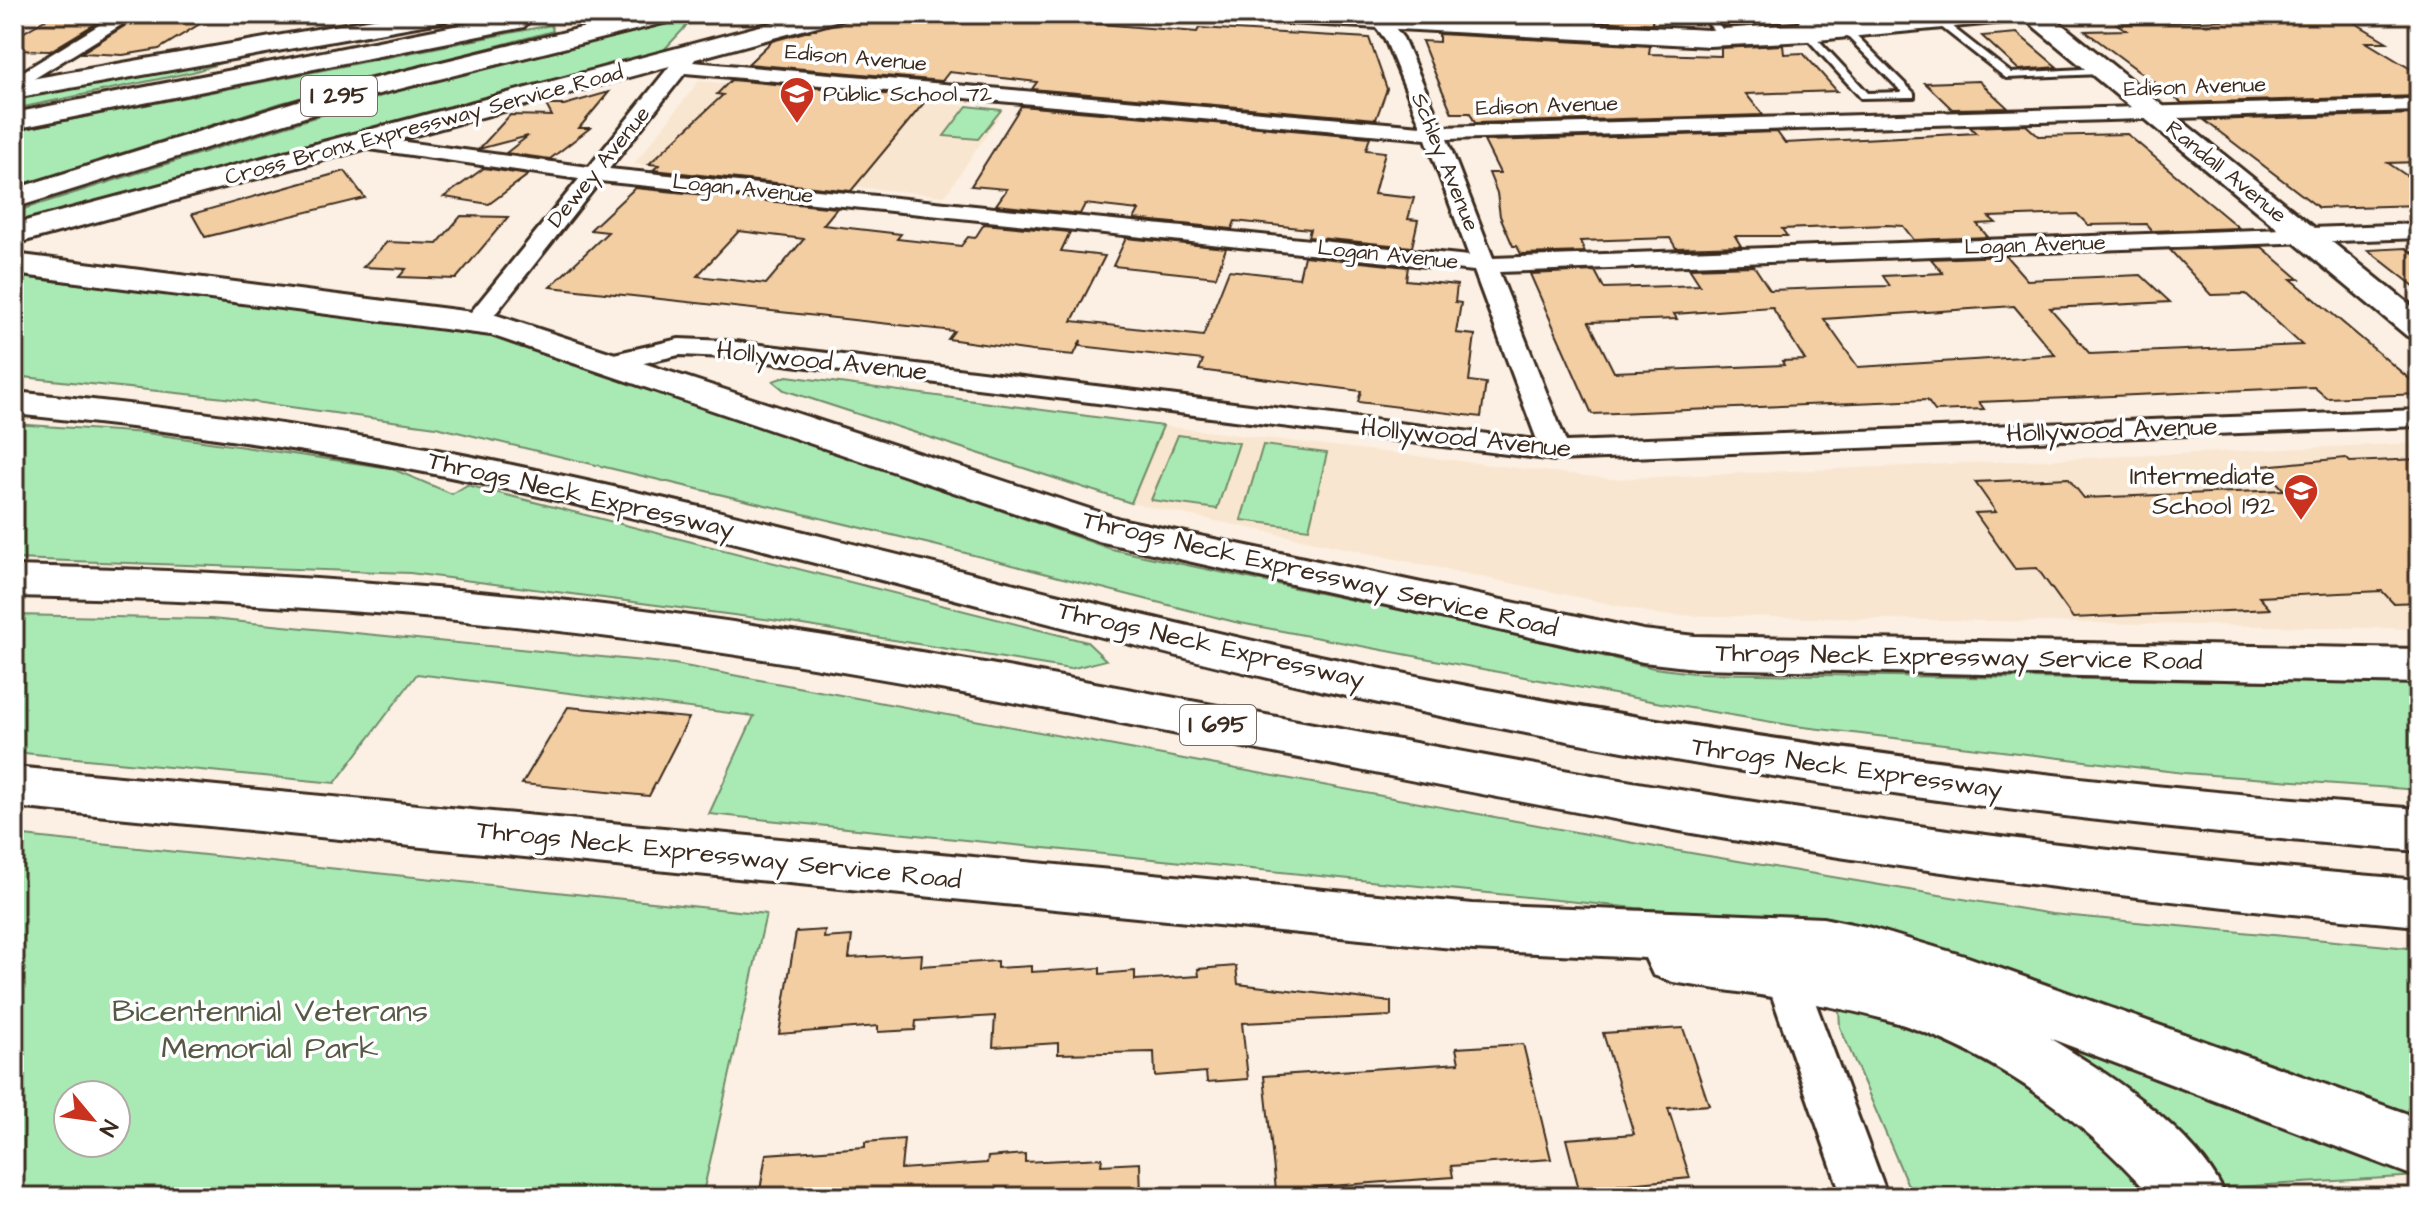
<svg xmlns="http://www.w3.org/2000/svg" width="2433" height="1211" viewBox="0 0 2433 1211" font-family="'Architects Daughter',sans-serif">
  <rect width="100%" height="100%" fill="#fbf0e3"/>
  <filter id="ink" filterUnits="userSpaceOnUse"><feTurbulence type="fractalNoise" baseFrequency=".0125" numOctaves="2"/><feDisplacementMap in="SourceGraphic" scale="16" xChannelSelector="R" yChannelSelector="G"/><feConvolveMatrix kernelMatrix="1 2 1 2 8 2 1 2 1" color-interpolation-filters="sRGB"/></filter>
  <g filter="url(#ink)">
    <g fill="#f9e6d0">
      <polygon points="699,81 1004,109 945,196 634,164"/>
      <polygon points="1163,426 1612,479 2419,443 2419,629 1662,615 1131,503"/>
    </g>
    <g fill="#a9eab4" stroke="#728a69" stroke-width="2" fill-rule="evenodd">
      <polygon points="690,18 693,19 661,53 14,225 14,212 404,89"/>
      <polygon points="551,25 553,31 281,103 14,187 14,131"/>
      <polygon points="227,61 193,72 14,109 14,98"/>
      <polygon points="967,106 1001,110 978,139 944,136"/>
      <polygon points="14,276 501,336 1111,549 1474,626 1654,668 1693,673 2419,684 2419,790 2184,773 1795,726 1661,703 1235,622 934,545 436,427 225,398 14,376"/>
      <polygon points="787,376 1163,426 1131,503 784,390 773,381"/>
      <polygon points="14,424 146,433 390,468 452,494 467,485 1087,642 1106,660 1070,669 772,620 410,573 14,559"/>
      <polygon points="1178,435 1239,443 1217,509 1151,500"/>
      <polygon points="1263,445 1327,453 1309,529 1241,520"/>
      <polygon points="14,615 211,619 674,664 1661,848 2052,914 2419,949 2419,1125 1769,917 1636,908 709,814 754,716 417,674 335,783 14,752"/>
      <path d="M14,835l752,79 -64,283h-688zM68,1095h48v48h-48z"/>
      <path d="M1845,1002l170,64 137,124c-16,13 -130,7 -157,7l-4,-8 -78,8 -73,-170 -1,-19z"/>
      <polygon points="2013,1015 2419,1176 2219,1188"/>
    </g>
    <g fill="#f3cea3" stroke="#3b2a1e" stroke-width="2" fill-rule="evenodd">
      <polygon points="55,14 108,16 50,51 14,50 14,38"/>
      <polygon points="871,14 976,18 979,14 1197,32 1199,28 1369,38 1387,89 1376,119 1032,89 1037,82 949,72 942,81 748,64 772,41"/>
      <polygon points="1453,14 1574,14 1573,20"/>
      <polygon points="1598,14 1653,14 1652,24 1596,21"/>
      <polygon points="1720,14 1780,14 1781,22 1724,26"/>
      <polygon points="2246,14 2340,14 2387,42 2366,42 2419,74 2419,96 2182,103 2085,31 2126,30 2117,24 2254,19"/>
      <polygon points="139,17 206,20 159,49 123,55 81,53"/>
      <polygon points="2017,33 2057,67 2019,70 1982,36"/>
      <polygon points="1439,34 1650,46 1649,54 1721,56 1721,48 1783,45 1784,54 1803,53 1837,91 1746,94 1763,115 1475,123 1470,113 1452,113 1431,64 1422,41 1439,42"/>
      <polygon points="731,80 928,98 851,191 653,170 659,165 649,164 723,95 717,94"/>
      <polygon points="1979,81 2008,108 1952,109 1925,83"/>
      <polygon points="609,92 579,128 590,128 550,159 506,153 528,136 479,149 510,115 552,116 546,105 564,105"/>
      <polygon points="1021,106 1370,137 1366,150 1385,152 1374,194 1414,198 1408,219 1418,220 1412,247 1308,237 1310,229 1300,228 1235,221 1232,229 1134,219 1139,210 1085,204 1080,214 996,205 1007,189 971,186"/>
      <polygon points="2419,114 2419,162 2388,163 2419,184 2419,205 2319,208 2204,120"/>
      <polygon points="2026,125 2038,136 2127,134 2239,228 2152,231 2146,224 2088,225 2077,214 1989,217 1996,223 1977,224 1988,237 1914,240 1903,226 1887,225 1782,229 1787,236 1735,236 1741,246 1676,248 1670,238 1580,241 1585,252 1521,254 1517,246 1513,246 1500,216 1497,193 1489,173 1500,173 1484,141 1777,132 1785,143 1976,133 1970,127"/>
      <polygon points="484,168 528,175 489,204 444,197"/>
      <polygon points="345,171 365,198 205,237 192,214"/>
      <path d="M635,188l202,20 -14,17 78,9 -4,5 64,7 7,-9 7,1 9,-14 86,8 -9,19 44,5 -33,65 131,15 26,-66 70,8 5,-22 104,11 -2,13 51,5 -2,17 6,1 -5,30 19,2 -6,46 17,2 -5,34 -123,-15 3,-11 -162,-21 4,-10 -123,-14 1,-6 -7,15 -42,-4 -84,-12 6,-8 -404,-44 58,-55 -18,-2zM739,231l65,8 -38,45 -69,-8z"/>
      <polygon points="461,216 508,217 456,279 399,277 406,269 363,267 387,242 437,244"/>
      <polygon points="1126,238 1226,248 1216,277 1113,266"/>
      <path d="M2262,247l37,32h-8l128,108v7l-92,4 -13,-11 -335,15 5,7 -49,2 -8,-11 -335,14 -62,-140 65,-3 9,17 68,-2 28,-1 -11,-17 65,-2 16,24 80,-3 40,-1 -7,-10 60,-3 -12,-14 75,-3 21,24 114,-5 29,27 -120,6 40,46 212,-9 -56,-51 -35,1 -41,-45zM2014,306l41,49 -197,12 -34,-48zM1772,307l33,53 -23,1 2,4 -170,7 -25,-50 88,-3 -3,-5z"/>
      <polygon points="2406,248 2419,258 2419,290 2368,250"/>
      <polygon points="2346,458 2350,462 2419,459 2419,602 2393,603 2382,591 2259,597 2270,609 2073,618 2037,568 2015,569 1975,513 1996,512 1975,482 2068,478 2084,498 2284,490 2262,466"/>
      <polygon points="568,707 689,718 649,796 522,784"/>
      <polygon points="825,930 824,938 852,936 849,958 922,954 921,966 997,961 997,968 1031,966 1031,972 1100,968 1100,974 1135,971 1135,980 1199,976 1198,969 1236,966 1238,984 1391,1002 1391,1016 1242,1023 1248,1079 1207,1082 1206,1072 1155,1076 1154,1052 1058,1054 1058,1043 993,1047 995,1016 916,1021 915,1030 878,1032 878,1026 779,1034 796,932"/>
      <polygon points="1683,1028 1709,1105 1668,1108 1690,1178 1618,1185 1621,1197 1581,1197 1566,1139 1634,1134 1603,1033"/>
      <polygon points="1523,1044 1551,1159 1451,1166 1453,1177 1276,1190 1264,1076 1459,1063 1456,1048"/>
      <polygon points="904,1139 901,1169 987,1163 988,1157 1025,1154 1025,1162 1102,1158 1101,1165 1140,1163 1141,1197 759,1197 766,1154 865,1147 865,1142"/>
    </g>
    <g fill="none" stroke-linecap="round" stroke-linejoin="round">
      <defs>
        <g id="lane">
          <polygon points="1700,14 1710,14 1728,36 1728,40 1722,40"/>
          <polygon points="1936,19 1942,19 2011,73 2101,68 2106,71 2101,74 2006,78 1936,23"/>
          <polygon points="1843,28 1849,28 1914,93 1914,97 1861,98 1802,33 1810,31 1868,93 1902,92 1843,32"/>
        </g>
        <g id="street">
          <polygon points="117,14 139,14 14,91 14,77"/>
          <path d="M1366,14h18l19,24 39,89 977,-28v12l-972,28 46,119 926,-34v14l-920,34 67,170 853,-32v16l-864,34 -827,-103 -49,-2 -65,15 -9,-2 -4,-6 4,-6 74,-17 49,2 809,99 -63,-169 -874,-90 -115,146h-18l-4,-5 4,-5 112,-138 -217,-31 -11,-6 11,-6 227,31 83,-104 11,-13 7,-2 9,6 -6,8 728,64 -36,-87zM685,73l741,66 43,117 -860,-87z"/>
          <polygon points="1577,14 1595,14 1590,37 1576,37 1574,33"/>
          <polygon points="1798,14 1816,14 1817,37 1803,37"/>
          <polygon points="1779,941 1793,947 1799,959 1888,1197 1842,1197 1759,959 1765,947"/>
        </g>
        <g id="secondary">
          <polygon points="402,14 457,14 445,21 14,98 14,82"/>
          <polygon points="805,14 846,14 843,19 14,244 14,224"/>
          <polygon points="1239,14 1394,14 1709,30 1935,14 2049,14 2419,312 2419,340 2407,336 2026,20 1807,41 1709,46 1251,21"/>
          <polygon points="14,254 496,315 1120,519 1643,630 1695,636 2419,649 2419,683 1695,668 1643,662 1098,541 491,335 14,274"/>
          <path d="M14,767l1459,137 350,14 48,10 97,29 451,161v60l-370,-140c59,35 150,95 177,159h-74c-69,-79 -166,-150 -268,-178 -69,-19 -141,-25 -211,-37l-20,-7 -8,-17 -172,-8 -1459,-143z"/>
        </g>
        <g id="highway">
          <polygon points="515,14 524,17 528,22 524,27 14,129 14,113"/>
          <polygon points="639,14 682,14 679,19 375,95 14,208 14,189 355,83"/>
          <path d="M14,392c167,16 333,38 498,73 273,57 541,133 813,192 361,78 726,125 1094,152v42c-368,-29 -734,-79 -1095,-160 -272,-62 -539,-141 -812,-201 -165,-36 -330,-59 -498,-76z"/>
          <path d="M14,566c224,5 447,19 669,49 335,46 664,120 997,175 245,41 492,70 739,90v46c-248,-22 -494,-52 -739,-95 -333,-59 -662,-136 -997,-184 -222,-32 -445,-47 -669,-51z"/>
        </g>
      </defs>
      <use href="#lane" stroke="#3b2a1e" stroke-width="6"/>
      <use href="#street" stroke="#3b2a1e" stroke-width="6"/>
      <use href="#secondary" stroke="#3b2a1e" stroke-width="6"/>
      <use href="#highway" stroke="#3b2a1e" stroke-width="6"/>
      <use href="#lane" fill="#fff" fill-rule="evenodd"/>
      <use href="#street" fill="#fff" fill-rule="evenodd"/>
      <use href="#secondary" fill="#fff" fill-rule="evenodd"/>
      <use href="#highway" fill="#fff" fill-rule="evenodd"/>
    </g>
  </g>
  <defs>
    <symbol id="school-pin" viewBox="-11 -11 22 30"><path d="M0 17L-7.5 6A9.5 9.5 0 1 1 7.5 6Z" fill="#c8321e" stroke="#fff"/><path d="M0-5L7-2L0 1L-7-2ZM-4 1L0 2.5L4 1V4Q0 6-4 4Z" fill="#fff"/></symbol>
  </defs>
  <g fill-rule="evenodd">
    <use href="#school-pin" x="777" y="74" width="40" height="54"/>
    <use href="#school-pin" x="2281" y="471" width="40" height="54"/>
  </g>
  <g text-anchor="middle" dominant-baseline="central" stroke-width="7" stroke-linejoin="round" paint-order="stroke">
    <g font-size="22" fill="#3b2a1e" stroke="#fff">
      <text transform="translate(856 58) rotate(5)">Edison Avenue</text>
      <text transform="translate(2195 87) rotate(-2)">Edison Avenue</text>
      <text transform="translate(1547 106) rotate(-2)">Edison Avenue</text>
      <text transform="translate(424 125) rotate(-15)">Cross Bronx Expressway Service Road</text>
      <text transform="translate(1445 162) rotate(68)">Schley Avenue</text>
      <text transform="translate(599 167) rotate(-51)">Dewey Avenue</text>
      <text transform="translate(2226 172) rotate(39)">Randall Avenue</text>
      <text transform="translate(743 189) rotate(6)">Logan Avenue</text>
      <text transform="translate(2035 245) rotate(-2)">Logan Avenue</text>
      <text transform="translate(1388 255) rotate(6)">Logan Avenue</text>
    </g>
    <g font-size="22" fill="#3b2a1e" stroke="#fff" text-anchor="start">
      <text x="823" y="94">Public School 72</text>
    </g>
    <g fill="#fff" stroke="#766a62" stroke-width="2">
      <rect x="301" y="76" width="76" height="40" rx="6"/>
      <rect x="1180" y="705" width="76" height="40" rx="6"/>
    </g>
    <g font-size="24" font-weight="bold" fill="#3b2a1e">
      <text x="339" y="96">I 295</text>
      <text x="1218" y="725">I 695</text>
    </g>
    <g font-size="26" fill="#3b2a1e" stroke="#fff">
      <text transform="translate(822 361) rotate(6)">Hollywood Avenue</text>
      <text transform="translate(2112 430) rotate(-2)">Hollywood Avenue</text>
      <text transform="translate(1466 438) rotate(6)">Hollywood Avenue</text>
      <text transform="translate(581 495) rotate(13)">Throgs Neck Expressway</text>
      <text transform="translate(1320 574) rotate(13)">Throgs Neck Expressway Service Road</text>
      <text transform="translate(1211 645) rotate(13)">Throgs Neck Expressway</text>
      <text transform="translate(1959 657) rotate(1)">Throgs Neck Expressway Service Road</text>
      <text transform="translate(1847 768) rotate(8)">Throgs Neck Expressway</text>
      <text transform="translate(719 855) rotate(6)">Throgs Neck Expressway Service Road</text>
    </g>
    <g font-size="26" fill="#3b2a1e" stroke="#fff" text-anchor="end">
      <text x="2275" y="476">Intermediate<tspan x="2275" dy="30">School 192</tspan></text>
    </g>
    <g font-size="32" fill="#565a44" stroke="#fff">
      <text x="270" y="1011">Bicentennial Veterans<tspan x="270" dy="37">Memorial Park</tspan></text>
    </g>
  </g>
  <rect width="2433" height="1211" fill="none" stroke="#fff" stroke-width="48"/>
  <rect x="24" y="24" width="2385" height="1163" fill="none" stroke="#3b2a1e" stroke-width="3" filter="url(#ink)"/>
  <g transform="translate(92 1119) rotate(119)"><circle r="38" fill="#ffffff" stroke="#b1aaa5" stroke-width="2"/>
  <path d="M0-6L14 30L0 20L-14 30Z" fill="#c8321e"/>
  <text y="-12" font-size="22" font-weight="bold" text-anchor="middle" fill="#3b2a1e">N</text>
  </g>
</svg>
